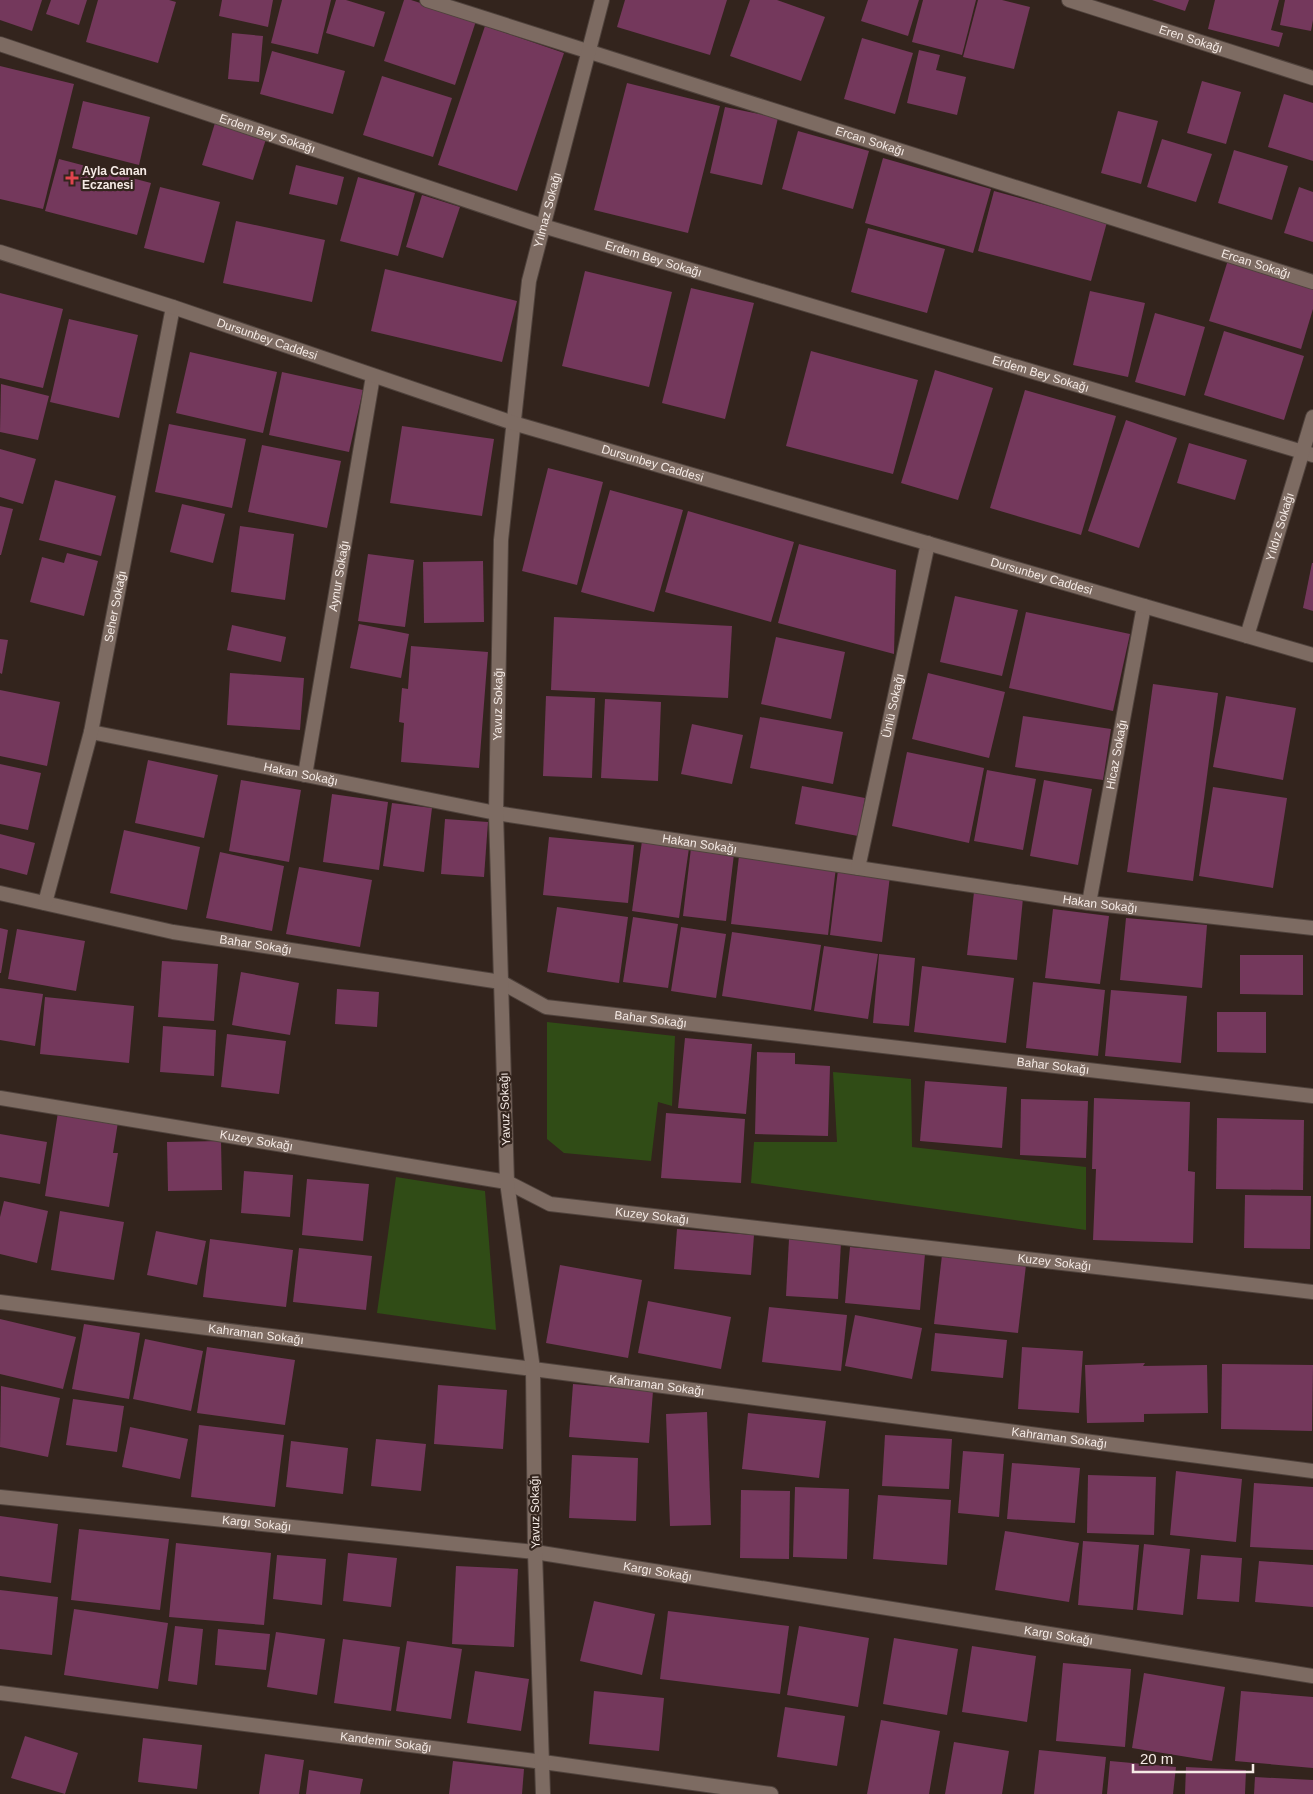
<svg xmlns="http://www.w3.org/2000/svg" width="1313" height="1794" viewBox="0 0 1313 1794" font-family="Helvetica,sans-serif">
  <rect width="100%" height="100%" fill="#33241d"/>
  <g fill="#304c16">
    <polygon points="547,1022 675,1036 672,1106 658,1102 651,1161 564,1153 547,1139"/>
    <polygon points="833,1072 911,1079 912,1147 1086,1167 1086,1230 751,1183 754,1142 837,1142"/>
    <polygon points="396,1177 485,1191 496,1330 377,1313"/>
  </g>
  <g fill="#74385c">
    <polygon points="0,0 42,0 32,31 0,20"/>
    <polygon points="51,0 87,0 79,25 46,14"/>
    <polygon points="98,0 169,0 176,2 158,63 86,42"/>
    <polygon points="222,0 273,0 268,27 219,16"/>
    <polygon points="282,0 331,0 318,54 271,43"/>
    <polygon points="336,0 346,0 385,12 374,47 326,33"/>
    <polygon points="404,0 411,0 476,21 455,85 384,61"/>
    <polygon points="625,0 727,0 710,55 617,27"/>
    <polygon points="750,0 777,0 825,17 801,81 730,56"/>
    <polygon points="868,0 919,0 908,36 861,21"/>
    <polygon points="923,0 976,0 962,55 912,42"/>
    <polygon points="978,0 1002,0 1030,7 1014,69 963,57"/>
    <polygon points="1152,0 1189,0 1185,11"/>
    <polygon points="1215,0 1279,0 1271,30 1283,33 1279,47 1208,29"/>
    <polygon points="1285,0 1313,0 1313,20 1311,31 1280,25"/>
    <polygon points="485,26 564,53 517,191 438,165"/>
    <polygon points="232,33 263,36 259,82 228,79"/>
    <polygon points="862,38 913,53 895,114 844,99"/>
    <polygon points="919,50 940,55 936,70 966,77 957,115 907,103"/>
    <polygon points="272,51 345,71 333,114 260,94"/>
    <polygon points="0,66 74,84 43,209 0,199"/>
    <polygon points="382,76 452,98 433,157 363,135"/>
    <polygon points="1202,81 1241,92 1226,144 1187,133"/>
    <polygon points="627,83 720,106 688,233 594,210"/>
    <polygon points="1284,94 1313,103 1313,161 1268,147"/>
    <polygon points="83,101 150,117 139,165 72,148"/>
    <polygon points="725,107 778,118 762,185 710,173"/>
    <polygon points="1118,111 1158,121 1141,184 1101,173"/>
    <polygon points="215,123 266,139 253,180 202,165"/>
    <polygon points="798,131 869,151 853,209 782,189"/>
    <polygon points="1162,139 1212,154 1196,202 1147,187"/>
    <polygon points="1234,150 1288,166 1272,220 1218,203"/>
    <polygon points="883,158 991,189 973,253 865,223"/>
    <polygon points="59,159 151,183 137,235 45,211"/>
    <polygon points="296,165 344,177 337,205 289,194"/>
    <polygon points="358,177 415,193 398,256 340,241"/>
    <polygon points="160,187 220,202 204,263 144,248"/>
    <polygon points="1299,187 1313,192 1313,242 1284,233"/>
    <polygon points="994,191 1107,222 1091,281 978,251"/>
    <polygon points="422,195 460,207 443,258 406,247"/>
    <polygon points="236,221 325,240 312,302 223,283"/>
    <polygon points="868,228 945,249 927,313 851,292"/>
    <polygon points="1228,260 1313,287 1313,309 1301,349 1209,321"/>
    <polygon points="385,269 517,301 502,362 371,331"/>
    <polygon points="585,271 672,292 649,387 562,366"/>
    <polygon points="691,288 754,303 725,419 662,403"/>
    <polygon points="1090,291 1145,303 1128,377 1073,365"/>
    <polygon points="0,293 63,309 43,388 0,378"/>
    <polygon points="1155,313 1205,327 1185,396 1135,382"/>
    <polygon points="69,319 138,335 119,418 50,402"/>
    <polygon points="1224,331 1304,356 1284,420 1204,395"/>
    <polygon points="811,351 918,380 893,474 786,446"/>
    <polygon points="190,352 277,372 263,433 176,413"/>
    <polygon points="935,370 993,388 958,500 901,483"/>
    <polygon points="282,372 363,390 349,452 269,435"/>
    <polygon points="1,384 49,396 38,440 0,432"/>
    <polygon points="1025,390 1116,416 1081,535 990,508"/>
    <polygon points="1126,420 1177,438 1139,548 1088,531"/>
    <polygon points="169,424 246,439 232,508 155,492"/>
    <polygon points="402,426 494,439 482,516 390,503"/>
    <polygon points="1189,443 1247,460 1235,500 1177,483"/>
    <polygon points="262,445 341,461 327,528 248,512"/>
    <polygon points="0,449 36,459 23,504 0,497"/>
    <polygon points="548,468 603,482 577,585 522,571"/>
    <polygon points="55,480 116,496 101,556 39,540"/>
    <polygon points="610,490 683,510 654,612 581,592"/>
    <polygon points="182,504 225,514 213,563 170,552"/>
    <polygon points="0,506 13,509 1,555 0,555"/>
    <polygon points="688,511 794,542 771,622 665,592"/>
    <polygon points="240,526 294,534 285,600 231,592"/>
    <polygon points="799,544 896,570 894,654 778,623"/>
    <polygon points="67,553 98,561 84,616 30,602 42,557 64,563"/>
    <polygon points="368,554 414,560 405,627 358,621"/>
    <polygon points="483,561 484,622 424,623 423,562"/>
    <polygon points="1312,563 1313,563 1313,611 1303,608"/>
    <polygon points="955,596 1018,610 1002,676 940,662"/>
    <polygon points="1026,612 1130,634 1113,711 1009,688"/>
    <polygon points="554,617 732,626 728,698 551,690"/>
    <polygon points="359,624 409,634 401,678 350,668"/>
    <polygon points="232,625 286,637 281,662 227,650"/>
    <polygon points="776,637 845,652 831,719 761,704"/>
    <polygon points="0,639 8,640 2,674 0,673"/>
    <polygon points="411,646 488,652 479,768 401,762 404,723 399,722 402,688 408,689"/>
    <polygon points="230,673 304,678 300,730 227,725"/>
    <polygon points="928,673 1005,692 989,758 912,739"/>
    <polygon points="1153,684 1218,693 1193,881 1127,872"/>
    <polygon points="0,690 60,702 47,766 0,756"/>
    <polygon points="546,696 595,698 592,778 543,776"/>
    <polygon points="1226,696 1296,708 1283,780 1213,767"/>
    <polygon points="605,699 661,702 658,781 601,778"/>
    <polygon points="1023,716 1111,729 1103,780 1015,767"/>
    <polygon points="760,717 843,732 833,784 750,768"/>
    <polygon points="692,724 743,735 732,784 681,774"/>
    <polygon points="907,752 984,768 969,843 892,826"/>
    <polygon points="148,760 218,775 204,838 135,823"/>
    <polygon points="0,764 41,773 28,830 0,824"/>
    <polygon points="987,770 1036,779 1023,850 974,841"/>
    <polygon points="241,780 301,790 289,862 229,851"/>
    <polygon points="1044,780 1092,789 1078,865 1030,856"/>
    <polygon points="802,786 865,798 858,836 795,824"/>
    <polygon points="1213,787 1287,798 1273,888 1199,876"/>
    <polygon points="332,794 388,802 379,870 323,862"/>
    <polygon points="392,803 432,808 424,872 383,866"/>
    <polygon points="445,819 488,822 484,877 441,874"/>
    <polygon points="124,830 200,847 187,910 110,893"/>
    <polygon points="0,834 35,843 27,875 0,868"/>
    <polygon points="549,837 634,845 628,903 543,895"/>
    <polygon points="642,841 689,848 679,918 632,911"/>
    <polygon points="691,848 734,854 726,921 683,916"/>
    <polygon points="220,852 284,866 272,931 206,918"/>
    <polygon points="739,856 836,867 828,935 731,924"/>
    <polygon points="299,867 372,880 360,947 286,934"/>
    <polygon points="838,870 890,876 882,942 830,935"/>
    <polygon points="974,892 1023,898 1017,960 967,955"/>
    <polygon points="557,907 628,917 619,983 547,972"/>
    <polygon points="1053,909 1109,916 1100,984 1045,978"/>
    <polygon points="633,917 678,924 668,988 623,982"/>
    <polygon points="1126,918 1207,925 1202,988 1120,980"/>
    <polygon points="681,927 726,934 716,998 671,991"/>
    <polygon points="0,928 8,930 1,973 0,973"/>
    <polygon points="17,929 85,941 76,991 8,979"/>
    <polygon points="732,932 821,945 811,1010 722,996"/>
    <polygon points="824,946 878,954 868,1019 814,1011"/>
    <polygon points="879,954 915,958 909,1026 873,1023"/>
    <polygon points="1240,955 1303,955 1303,995 1240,994"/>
    <polygon points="162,961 218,964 214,1021 158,1017"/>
    <polygon points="922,966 1014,978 1006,1043 914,1032"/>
    <polygon points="241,972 299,983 290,1035 232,1025"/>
    <polygon points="1033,982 1105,990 1098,1056 1026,1048"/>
    <polygon points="0,988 43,994 35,1046 0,1040"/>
    <polygon points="337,989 379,992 377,1027 335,1024"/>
    <polygon points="1111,990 1187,996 1181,1063 1105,1056"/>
    <polygon points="45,997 134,1006 129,1063 40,1054"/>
    <polygon points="1217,1012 1266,1012 1266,1053 1217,1052"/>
    <polygon points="163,1026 216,1030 214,1076 160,1072"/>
    <polygon points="227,1034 286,1041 279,1094 221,1087"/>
    <polygon points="685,1038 752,1044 746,1114 678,1108"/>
    <polygon points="757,1052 795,1053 795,1064 830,1066 828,1136 755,1134"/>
    <polygon points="925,1081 1007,1087 1002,1148 920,1141"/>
    <polygon points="1094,1098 1190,1102 1188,1171 1195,1172 1193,1243 1093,1240 1096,1169 1092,1169"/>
    <polygon points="1021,1099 1088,1101 1086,1158 1020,1155"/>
    <polygon points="58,1112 118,1122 113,1153 118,1153 109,1207 45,1196"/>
    <polygon points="666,1113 745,1119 741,1183 661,1178"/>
    <polygon points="1217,1118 1304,1120 1303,1190 1216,1189"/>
    <polygon points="0,1134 47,1142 40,1184 0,1177"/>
    <polygon points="221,1141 222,1190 168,1191 167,1142"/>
    <polygon points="244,1171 293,1175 290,1217 241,1213"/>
    <polygon points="307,1179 369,1184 363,1241 302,1235"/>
    <polygon points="1245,1195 1311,1196 1310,1249 1244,1248"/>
    <polygon points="4,1201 48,1211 37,1263 0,1254 0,1217"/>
    <polygon points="60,1211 124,1222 114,1280 51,1270"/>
    <polygon points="677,1229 754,1235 751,1275 674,1269"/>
    <polygon points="156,1231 206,1241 197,1285 147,1275"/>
    <polygon points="210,1239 293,1250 286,1307 203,1297"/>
    <polygon points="789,1239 841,1242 838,1299 786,1296"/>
    <polygon points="850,1247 925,1254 920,1310 845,1303"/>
    <polygon points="299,1248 372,1256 366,1310 293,1302"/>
    <polygon points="942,1255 1026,1265 1018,1333 934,1324"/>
    <polygon points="560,1265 642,1280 628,1358 546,1343"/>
    <polygon points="648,1301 731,1317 721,1369 638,1353"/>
    <polygon points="769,1307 847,1315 841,1371 762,1362"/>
    <polygon points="855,1315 922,1328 912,1379 845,1366"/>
    <polygon points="0,1319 76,1337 63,1389 0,1374"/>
    <polygon points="84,1324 140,1333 129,1399 72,1389"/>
    <polygon points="935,1333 1007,1340 1003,1378 931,1371"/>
    <polygon points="145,1339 203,1351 191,1411 133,1399"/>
    <polygon points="207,1347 295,1360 285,1425 197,1413"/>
    <polygon points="1022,1347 1083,1351 1079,1413 1018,1409"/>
    <polygon points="1145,1363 1143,1366 1207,1365 1208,1413 1144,1414 1144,1422 1087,1423 1085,1365"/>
    <polygon points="1222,1364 1313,1365 1312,1431 1221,1429"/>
    <polygon points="573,1384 653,1391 649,1443 569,1437"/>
    <polygon points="438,1385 507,1390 503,1449 434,1444"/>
    <polygon points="1,1386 60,1398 48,1457 0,1447"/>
    <polygon points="73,1399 124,1406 117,1452 66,1445"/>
    <polygon points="707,1412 711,1525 670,1526 666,1414"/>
    <polygon points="748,1413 826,1421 819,1478 742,1469"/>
    <polygon points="199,1425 284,1435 275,1507 191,1497"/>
    <polygon points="130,1427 188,1439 180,1479 122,1467"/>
    <polygon points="885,1435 952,1439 949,1489 882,1486"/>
    <polygon points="376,1439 426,1444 421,1491 371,1486"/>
    <polygon points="291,1441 348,1448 343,1494 286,1487"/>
    <polygon points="963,1451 1004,1454 999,1517 958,1513"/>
    <polygon points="572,1455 638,1458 636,1521 569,1518"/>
    <polygon points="1012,1463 1080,1468 1075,1523 1007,1519"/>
    <polygon points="1176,1471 1242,1479 1236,1542 1170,1535"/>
    <polygon points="1088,1475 1156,1477 1154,1535 1087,1533"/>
    <polygon points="1254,1483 1313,1487 1313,1550 1250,1547"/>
    <polygon points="795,1487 849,1489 847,1559 793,1557"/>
    <polygon points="741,1490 790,1491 789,1559 740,1558"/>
    <polygon points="878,1495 951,1500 947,1565 873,1559"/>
    <polygon points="0,1516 58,1524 51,1583 0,1576"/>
    <polygon points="79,1529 169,1539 160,1610 71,1600"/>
    <polygon points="1005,1531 1079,1543 1069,1602 995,1590"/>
    <polygon points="1083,1541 1139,1545 1133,1610 1078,1605"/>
    <polygon points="176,1543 271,1553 264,1625 169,1617"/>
    <polygon points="1144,1544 1190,1549 1183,1615 1137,1610"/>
    <polygon points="348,1553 397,1558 391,1607 343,1601"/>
    <polygon points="277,1555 326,1559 322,1605 273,1599"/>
    <polygon points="1201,1555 1242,1558 1239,1602 1197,1599"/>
    <polygon points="1259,1561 1313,1565 1313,1607 1255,1602"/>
    <polygon points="456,1566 518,1569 514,1647 452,1644"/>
    <polygon points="0,1590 58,1597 52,1655 0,1649"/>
    <polygon points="594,1601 655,1614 642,1675 580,1661"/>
    <polygon points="74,1609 168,1623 158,1689 64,1675"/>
    <polygon points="668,1611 789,1626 780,1694 660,1679"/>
    <polygon points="175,1626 203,1629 197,1685 168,1681"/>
    <polygon points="799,1626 869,1638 858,1707 787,1695"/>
    <polygon points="218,1629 270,1634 266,1670 215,1665"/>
    <polygon points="276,1632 325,1639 317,1695 267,1687"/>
    <polygon points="894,1638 958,1649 947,1715 883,1704"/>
    <polygon points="343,1639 400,1647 391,1711 334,1703"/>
    <polygon points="407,1641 462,1649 451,1719 396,1711"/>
    <polygon points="972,1646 1036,1656 1027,1722 962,1712"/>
    <polygon points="1063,1663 1131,1669 1125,1747 1056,1741"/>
    <polygon points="475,1671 529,1679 521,1731 467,1723"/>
    <polygon points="1144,1673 1225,1687 1212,1761 1132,1748"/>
    <polygon points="594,1691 664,1698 659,1751 589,1744"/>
    <polygon points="1241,1691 1313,1697 1313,1768 1235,1761"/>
    <polygon points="785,1707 845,1716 837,1766 777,1757"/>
    <polygon points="881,1720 940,1731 929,1794 867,1794"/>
    <polygon points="25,1736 78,1753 65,1794 11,1778"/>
    <polygon points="143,1738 202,1745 197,1789 138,1782"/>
    <polygon points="954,1742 1009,1751 1002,1794 945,1794"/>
    <polygon points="1039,1750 1106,1757 1102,1794 1034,1794"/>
    <polygon points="265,1754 304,1760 299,1794 259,1794"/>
    <polygon points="453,1761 524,1769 522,1794 449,1794"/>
    <polygon points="1110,1761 1176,1767 1173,1794 1107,1794"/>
    <polygon points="1186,1767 1246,1770 1245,1794 1185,1794"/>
    <polygon points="309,1770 363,1779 360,1794 306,1794"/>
    <polygon points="1255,1777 1313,1780 1313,1794 1254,1794"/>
  </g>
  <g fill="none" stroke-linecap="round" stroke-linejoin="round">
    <defs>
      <g id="minor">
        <path id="s1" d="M427,0l886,282"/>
        <path id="s2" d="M1069,0l244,78"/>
        <path id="s3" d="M0,44l543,182 770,229"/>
        <path id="s4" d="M1247,636l66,-219"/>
        <path id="s5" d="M91,732l405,81 593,90 224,25"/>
        <path id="s6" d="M305,775l68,-399"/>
        <path id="s7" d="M858,868l70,-325"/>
        <path id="s8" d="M0,893l173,39 328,50 45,25 767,89"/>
        <path id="s9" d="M45,903l46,-171 82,-425"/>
        <path id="s10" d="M1089,903l55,-297"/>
        <path id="s11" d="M0,1098l507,84 43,22 763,88"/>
        <path id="s12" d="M0,1302l533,67 780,102"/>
        <path id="s13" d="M0,1497l535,55 778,124"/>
        <path id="s14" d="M0,1693l543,69 228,32"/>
        <path id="s15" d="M543,1794l-8,-242 -2,-183 -26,-187 -11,-369 5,-273 28,-259 73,-281"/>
      </g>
      <g id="tertiary">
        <path id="s16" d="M0,252l173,55 340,116 800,232"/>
      </g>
    </defs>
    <use href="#minor" stroke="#4f423c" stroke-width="16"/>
    <use href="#tertiary" stroke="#4f423c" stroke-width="16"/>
    <use href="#minor" stroke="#7d6b62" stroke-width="14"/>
    <use href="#tertiary" stroke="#7d6b62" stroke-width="14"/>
  </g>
  <path fill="#e0444e" stroke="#33241d" stroke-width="2" d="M69.5 170.5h5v5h5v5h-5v5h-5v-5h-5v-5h5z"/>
  <g text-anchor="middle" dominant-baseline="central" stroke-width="4.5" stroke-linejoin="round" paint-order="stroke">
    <g font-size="12" fill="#f5eae5" stroke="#33241d">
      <text stroke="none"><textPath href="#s2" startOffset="128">Eren Sokağı</textPath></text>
      <text stroke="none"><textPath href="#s3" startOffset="282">Erdem Bey Sokağı</textPath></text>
      <text stroke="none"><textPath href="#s1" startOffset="465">Ercan Sokağı</textPath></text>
      <text stroke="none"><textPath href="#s15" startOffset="1590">Yılmaz Sokağı</textPath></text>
      <text stroke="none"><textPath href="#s3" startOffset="688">Erdem Bey Sokağı</textPath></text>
      <text stroke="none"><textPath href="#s1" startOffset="870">Ercan Sokağı</textPath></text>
      <text stroke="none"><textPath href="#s16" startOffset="281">Dursunbey Caddesi</textPath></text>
      <text stroke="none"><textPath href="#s3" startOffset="1092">Erdem Bey Sokağı</textPath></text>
      <text stroke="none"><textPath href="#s16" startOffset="686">Dursunbey Caddesi</textPath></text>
      <text stroke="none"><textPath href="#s4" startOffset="114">Yıldız Sokağı</textPath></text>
      <text stroke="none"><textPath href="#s6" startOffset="202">Aynur Sokağı</textPath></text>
      <text stroke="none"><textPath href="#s16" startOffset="1091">Dursunbey Caddesi</textPath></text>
      <text stroke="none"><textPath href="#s9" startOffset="305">Seher Sokağı</textPath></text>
      <text stroke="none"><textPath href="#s15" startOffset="1092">Yavuz Sokağı</textPath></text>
      <text stroke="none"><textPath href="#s7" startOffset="166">Ünlü Sokağı</textPath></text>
      <text stroke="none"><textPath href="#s10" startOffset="151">Hicaz Sokağı</textPath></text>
      <text stroke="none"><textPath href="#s5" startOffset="214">Hakan Sokağı</textPath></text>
      <text stroke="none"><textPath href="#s5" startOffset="619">Hakan Sokağı</textPath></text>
      <text stroke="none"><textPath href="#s5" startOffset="1024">Hakan Sokağı</textPath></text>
      <text stroke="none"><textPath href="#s8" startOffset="261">Bahar Sokağı</textPath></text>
      <text stroke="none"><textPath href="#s8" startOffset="666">Bahar Sokağı</textPath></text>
      <text stroke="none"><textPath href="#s8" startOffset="1071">Bahar Sokağı</textPath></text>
      <text transform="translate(505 1109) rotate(-92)">Yavuz Sokağı</text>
      <text stroke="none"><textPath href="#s11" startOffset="260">Kuzey Sokağı</textPath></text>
      <text stroke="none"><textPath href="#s11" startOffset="665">Kuzey Sokağı</textPath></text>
      <text stroke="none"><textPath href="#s11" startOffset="1070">Kuzey Sokağı</textPath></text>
      <text stroke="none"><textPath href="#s12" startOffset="258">Kahraman Sokağı</textPath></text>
      <text stroke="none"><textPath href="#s12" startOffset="662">Kahraman Sokağı</textPath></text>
      <text stroke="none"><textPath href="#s12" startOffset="1068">Kahraman Sokağı</textPath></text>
      <text transform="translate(535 1512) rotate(-91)">Yavuz Sokağı</text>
      <text stroke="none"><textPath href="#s13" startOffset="258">Kargı Sokağı</textPath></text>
      <text stroke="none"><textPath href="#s13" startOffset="662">Kargı Sokağı</textPath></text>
      <text stroke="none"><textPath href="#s13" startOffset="1068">Kargı Sokağı</textPath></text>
      <text stroke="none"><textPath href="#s14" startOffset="389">Kandemir Sokağı</textPath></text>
    </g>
    <g font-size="12" font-weight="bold" fill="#f5eae5" stroke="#33241d" text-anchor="start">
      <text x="82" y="171">Ayla Canan<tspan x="82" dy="14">Eczanesi</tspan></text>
    </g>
  </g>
  <path d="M1133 1764v8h120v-8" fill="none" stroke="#f5eae5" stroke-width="2.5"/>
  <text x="1140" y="1764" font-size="15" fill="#f5eae5" stroke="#33241d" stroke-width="4" paint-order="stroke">20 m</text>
</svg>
